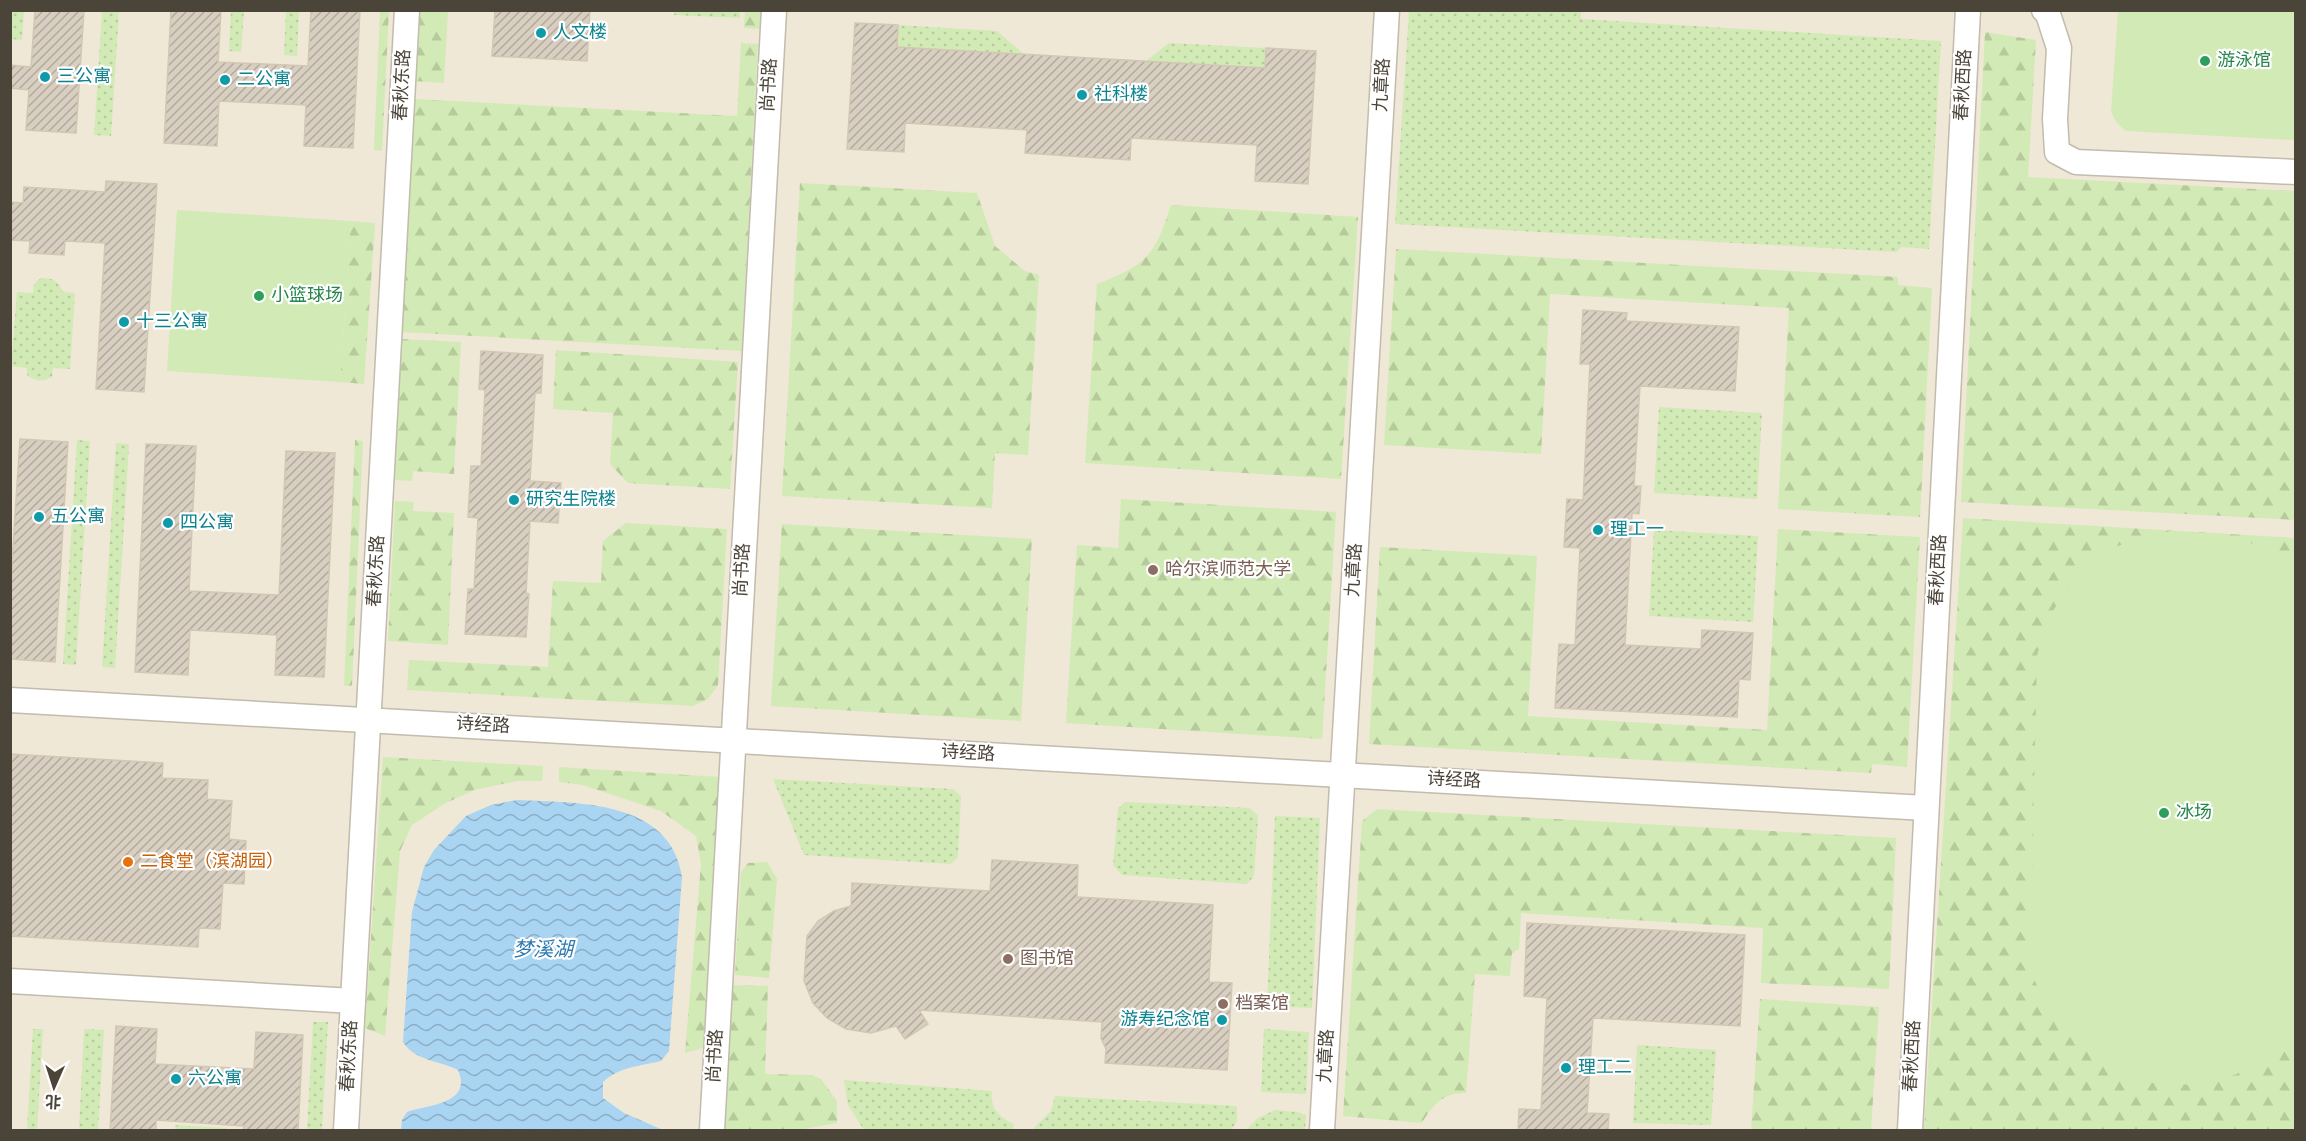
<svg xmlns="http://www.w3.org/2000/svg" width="2306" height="1141" viewBox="0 0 2306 1141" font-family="Overpass,'Noto Sans SC',sans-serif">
  <defs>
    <pattern id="grass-dots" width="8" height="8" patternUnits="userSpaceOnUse" patternTransform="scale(1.5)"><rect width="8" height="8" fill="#d2eab5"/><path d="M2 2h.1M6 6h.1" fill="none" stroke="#b6ca9c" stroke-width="1.8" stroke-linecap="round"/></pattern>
    <pattern id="forest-firs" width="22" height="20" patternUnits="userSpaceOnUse" patternTransform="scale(1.5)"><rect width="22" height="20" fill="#d2eab5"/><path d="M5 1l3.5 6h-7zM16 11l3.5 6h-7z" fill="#b6ca9c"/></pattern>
    <pattern id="water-waves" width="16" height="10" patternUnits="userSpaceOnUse" patternTransform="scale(1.5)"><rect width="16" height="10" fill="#a9d4f2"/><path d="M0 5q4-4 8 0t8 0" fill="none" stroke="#8caec5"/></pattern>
    <pattern id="building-hatch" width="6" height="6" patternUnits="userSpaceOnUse" patternTransform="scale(1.5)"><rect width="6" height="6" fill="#d8cfc1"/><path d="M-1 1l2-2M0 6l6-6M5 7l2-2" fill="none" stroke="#b1aa9e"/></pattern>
  </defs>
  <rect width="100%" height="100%" fill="#f6f3ec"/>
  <rect fill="#efe8d6" x="11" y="11" width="2284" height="1119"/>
  <g fill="url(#grass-dots)">
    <polygon points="11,11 24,11 22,40 11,39"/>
    <polygon points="102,11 119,11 111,136 94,135"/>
    <polygon points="231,11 244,11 241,52 229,51"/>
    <polygon points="286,11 299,11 297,56 284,55"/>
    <polygon points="674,11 740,11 740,18 674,15"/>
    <polygon points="1409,11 1581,11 1581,19 1941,41 1929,249 1901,247 1897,252 1395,224"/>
    <polygon points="898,25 997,31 1024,54 897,47"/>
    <polygon points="1169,43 1266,48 1265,68 1146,61"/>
    <path d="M41,278c13,0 17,3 22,14l12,1 -5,76 -17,-1 -1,9c-10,5 -16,5 -25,-2v-7l-16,-2 6,-74 16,1 1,-9z"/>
    <polygon points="1659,407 1762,413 1757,499 1654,493"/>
    <polygon points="77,440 90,441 76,665 63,664"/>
    <polygon points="116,443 129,444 115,668 102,667"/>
    <polygon points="1654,530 1758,536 1753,622 1649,616"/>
    <polygon points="773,779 953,789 961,796 958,857 951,864 804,855"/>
    <polygon points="1125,802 1250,808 1258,816 1254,876 1247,884 1122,875 1113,865 1118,809"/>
    <polygon points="1275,816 1320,818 1312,1008 1267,1006"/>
    <polygon points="313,1022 328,1022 322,1130 307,1130"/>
    <polygon points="33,1029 43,1029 37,1130 27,1130"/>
    <polygon points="84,1029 104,1030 98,1130 79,1130"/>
    <polygon points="1264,1029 1309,1032 1306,1094 1261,1092"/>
    <polygon points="1637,1045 1716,1050 1711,1125 1633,1123"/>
    <path d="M844,1080l148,11c-3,16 8,27 22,33l-1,6h-149l-16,-25z"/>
    <polygon points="1055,1096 1237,1106 1237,1121 1231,1130 1032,1130 1051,1111"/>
    <polygon points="1275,1110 1298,1112 1306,1115 1305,1130 1246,1130 1258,1118"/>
    <polygon points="175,1125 226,1128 226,1130 175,1130"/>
  </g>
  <g fill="url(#forest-firs)">
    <polygon points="380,11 389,11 382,151 374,150"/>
    <polygon points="418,11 448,11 444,83 414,81"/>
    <polygon points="745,11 762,11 761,29 744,28"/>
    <polygon points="1985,32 2036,40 2028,177 2295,191 2295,520 1961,502"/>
    <polygon points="741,43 758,44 742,351 401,332 413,99 737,116"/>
    <polygon points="800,183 977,193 995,246 1025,271 1039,275 1028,455 995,453 992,508 782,496"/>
    <path d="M1171,205l187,12 -17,262 -256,-16 12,-179c50,-19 58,-29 74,-79z"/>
    <polygon points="351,221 375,223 364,384 340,382"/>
    <polygon points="1396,249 1898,277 1898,285 1932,288 1920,517 1778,509 1789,308 1550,294 1541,454 1384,445"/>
    <polygon points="401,339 461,342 454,474 413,471 412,481 394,480"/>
    <polygon points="556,350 738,362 730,489 628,483 610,464 613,413 553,409"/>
    <polygon points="355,440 363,441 352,686 344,686"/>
    <polygon points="1121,499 1336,512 1322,739 1066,723 1077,545 1118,548"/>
    <polygon points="395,501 414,502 413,511 454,513 448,645 388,641"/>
    <polygon points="1963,518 2295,538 2295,1130 1924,1130"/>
    <polygon points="626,523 727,529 718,685 708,699 693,706 407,690 409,660 548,667 553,581 601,583 603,541"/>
    <polygon points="782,524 1032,539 1021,721 771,706"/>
    <polygon points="1778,529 1920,537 1907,767 1872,764 1871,773 1369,744 1380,547 1537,556 1528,716 1767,730"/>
    <polygon points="383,757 543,766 542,781 517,781 474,790 444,804 412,825 400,851 385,1036 365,1028"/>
    <polygon points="559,767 720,777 707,1047 685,1053 701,864 696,836 661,811 583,785 559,782"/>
    <path d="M1377,809l519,29 -7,151 -128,-6 2,-55 -242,-15 -2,36 -7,4 -2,23 -35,-2 -9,119c-22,-1 -33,11 -44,30l-79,-7 19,-295z"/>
    <polygon points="767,862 777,879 769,978 735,975 741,872 748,863"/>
    <polygon points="732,985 768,986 765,1074 811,1075 821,1079 837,1101 837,1123 799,1130 724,1130"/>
    <polygon points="1760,999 1879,1007 1871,1130 1751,1130"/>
  </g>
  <g fill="#d2eab5">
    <polygon points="2118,11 2295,11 2295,140 2126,131 2117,123 2111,112"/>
    <polygon points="177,210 351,221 340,382 167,371"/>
    <polygon points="2170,531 2225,534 2253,544 2295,574 2295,1042 2281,1042 2237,1074 2198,1085 2137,1082 2109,1070 2057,1026 2030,971 2037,655 2052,612 2079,574 2114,547"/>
  </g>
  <path fill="url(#water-waves)" d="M517,800c59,3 154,-1 165,77l-13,174 -8,10c-21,5 -42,6 -58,21v16l21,15 39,17h-262l1,-10 5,-8c21,-7 66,-8 51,-42 -20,-10 -43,-9 -55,-28l9,-130 12,-45 10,-17 32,-34 25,-11z"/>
  <g fill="url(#building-hatch)" stroke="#d3c7b4" stroke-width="1.5">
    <polygon points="35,10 84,10 76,133 26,130 29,90 10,88 10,65 31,67"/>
    <polygon points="171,10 221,10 218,62 308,66 311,10 360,10 353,148 304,146 306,105 219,101 217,146 164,143"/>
    <polygon points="495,10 590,10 587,61 492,56"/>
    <polygon points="855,23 898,25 897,47 1265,68 1266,48 1316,51 1308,184 1255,181 1257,145 1131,138 1130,160 1025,153 1027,130 905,123 904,152 847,149"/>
    <polygon points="106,181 157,184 144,392 96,389 105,243 65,241 64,255 29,253 30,241 10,240 10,202 23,203 24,187 105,192"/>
    <polygon points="1583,310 1627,313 1626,321 1739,327 1735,391 1640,386 1634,486 1641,486 1639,514 1632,513 1625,645 1701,649 1702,630 1753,633 1750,680 1739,679 1737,717 1555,708 1559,644 1575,645 1580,548 1564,547 1567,499 1583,500 1590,364 1580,364"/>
    <polygon points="481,351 543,355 541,393 535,393 530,481 561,483 558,523 530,521 526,593 529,594 526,637 465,634 468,589 474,589 478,518 468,517 471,466 481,466 485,390 479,389"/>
    <polygon points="20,439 68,442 55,662 10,659 10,592"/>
    <polygon points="146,444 196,446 189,591 279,595 286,451 335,453 324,677 275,675 277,635 190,630 188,675 135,672"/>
    <polygon points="10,754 163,763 162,778 208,780 207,799 232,801 229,839 246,841 244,884 223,883 220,929 199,928 198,947 10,936"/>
    <polygon points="992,860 1078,865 1077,897 1213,905 1209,982 1232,983 1227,1070 1105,1063 1106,1049 1101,1038 1102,1022 919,1010 928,1024 905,1039 896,1026 871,1033 846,1029 827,1018 813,1003 804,981 807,936 818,921 834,911 851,906 852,883 990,891"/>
    <polygon points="1527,923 1745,935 1740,1026 1593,1018 1587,1113 1609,1114 1608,1131 1518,1131 1519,1109 1541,1110 1547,998 1524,996"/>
    <polygon points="116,1026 157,1029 155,1064 254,1069 256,1032 303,1035 298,1131 243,1131 244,1126 156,1120 156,1131 110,1131"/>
  </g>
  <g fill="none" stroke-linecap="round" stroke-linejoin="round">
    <defs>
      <g id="minor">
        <polyline points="2044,10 2047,11 2059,48 2055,119 2057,152 2076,162 2296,172"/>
        <polyline points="10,700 1926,808"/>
        <polyline points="10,981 353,1001"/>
        <polyline points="346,1130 407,10"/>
        <polyline points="712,1130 774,10"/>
        <polyline points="1322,1130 1387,10"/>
        <polyline points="1910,1130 1968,10"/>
      </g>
    </defs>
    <use href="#minor" stroke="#c2bbae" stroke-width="27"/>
    <use href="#minor" stroke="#fff" stroke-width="24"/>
  </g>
  <g fill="#0f9aa8" stroke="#fff" stroke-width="2">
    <circle cx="541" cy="33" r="6"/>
    <circle cx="45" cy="77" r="6"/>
    <circle cx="225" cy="80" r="6"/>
    <circle cx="1082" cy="95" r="6"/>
    <circle cx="124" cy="322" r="6"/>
    <circle cx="514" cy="500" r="6"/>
    <circle cx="39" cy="517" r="6"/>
    <circle cx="168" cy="523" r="6"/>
    <circle cx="1598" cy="530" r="6"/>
    <circle cx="1222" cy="1020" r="6"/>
    <circle cx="1566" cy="1068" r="6"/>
    <circle cx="176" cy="1079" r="6"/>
  </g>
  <g fill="#2e9e5b" stroke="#fff" stroke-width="2">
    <circle cx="2205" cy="61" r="6"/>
    <circle cx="259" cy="296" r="6"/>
    <circle cx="2164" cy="813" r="6"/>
  </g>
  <g fill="#8d6e63" stroke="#fff" stroke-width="2">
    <circle cx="1153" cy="570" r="6"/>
    <circle cx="1008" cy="959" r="6"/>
    <circle cx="1223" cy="1004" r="6"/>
  </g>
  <circle fill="#e8710a" stroke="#fff" stroke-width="2" cx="128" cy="862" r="6"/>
  <g text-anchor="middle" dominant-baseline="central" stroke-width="4.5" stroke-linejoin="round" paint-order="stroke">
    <g font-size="18" fill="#0d838f" stroke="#fff" text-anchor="start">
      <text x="553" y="33">人文楼</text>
      <text x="57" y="77">三公寓</text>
      <text x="237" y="80">二公寓</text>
      <text x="1094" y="95">社科楼</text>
      <text x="136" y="322">十三公寓</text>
      <text x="526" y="500">研究生院楼</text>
      <text x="51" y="517">五公寓</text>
      <text x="180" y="523">四公寓</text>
      <text x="1610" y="530">理工一</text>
      <text x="1210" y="1020" text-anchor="end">游寿纪念馆</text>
      <text x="1578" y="1068">理工二</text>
      <text x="188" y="1079">六公寓</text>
    </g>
    <g font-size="18" fill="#27864d" stroke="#fff" text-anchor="start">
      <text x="2217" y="61">游泳馆</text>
      <text x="271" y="296">小篮球场</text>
      <text x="2176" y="813">冰场</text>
    </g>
    <g font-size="18" fill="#4b4439" stroke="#fff">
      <text transform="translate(403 85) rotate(-87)">春秋东路</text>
      <text transform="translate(770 85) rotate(-87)">尚书路</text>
      <text transform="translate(1383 85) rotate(-87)">九章路</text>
      <text transform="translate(1964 85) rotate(-87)">春秋西路</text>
      <text transform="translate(743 570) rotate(-87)">尚书路</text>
      <text transform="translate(1355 570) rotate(-87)">九章路</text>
      <text transform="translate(1939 570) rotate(-87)">春秋西路</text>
      <text transform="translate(377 571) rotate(-87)">春秋东路</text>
      <text transform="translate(483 726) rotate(3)">诗经路</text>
      <text transform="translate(968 754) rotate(3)">诗经路</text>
      <text transform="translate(1454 781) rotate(3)">诗经路</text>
      <text transform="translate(350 1056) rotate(-87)">春秋东路</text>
      <text transform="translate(716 1056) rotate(-87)">尚书路</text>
      <text transform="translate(1327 1056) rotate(-87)">九章路</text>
      <text transform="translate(1913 1056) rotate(-87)">春秋西路</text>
    </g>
    <g font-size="18" fill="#785e54" stroke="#fff" text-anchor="start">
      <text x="1165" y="570">哈尔滨师范大学</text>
      <text x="1020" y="959">图书馆</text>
      <text x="1235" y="1004">档案馆</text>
    </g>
    <g font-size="18" fill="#c56008" stroke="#fff" text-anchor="start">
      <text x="140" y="862">二食堂（滨湖园）</text>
    </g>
    <g font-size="20" font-style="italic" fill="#2e7ab2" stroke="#fff">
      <text x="543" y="951">梦溪湖</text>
    </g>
  </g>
  <rect width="2306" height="1141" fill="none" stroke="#4b4439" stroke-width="24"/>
  <g transform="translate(54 1087) rotate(183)" stroke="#ffffff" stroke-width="4.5" paint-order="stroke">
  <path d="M0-4.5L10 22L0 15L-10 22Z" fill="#4b4439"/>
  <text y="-9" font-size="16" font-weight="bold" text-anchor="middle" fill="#4b4439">北</text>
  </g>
</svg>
